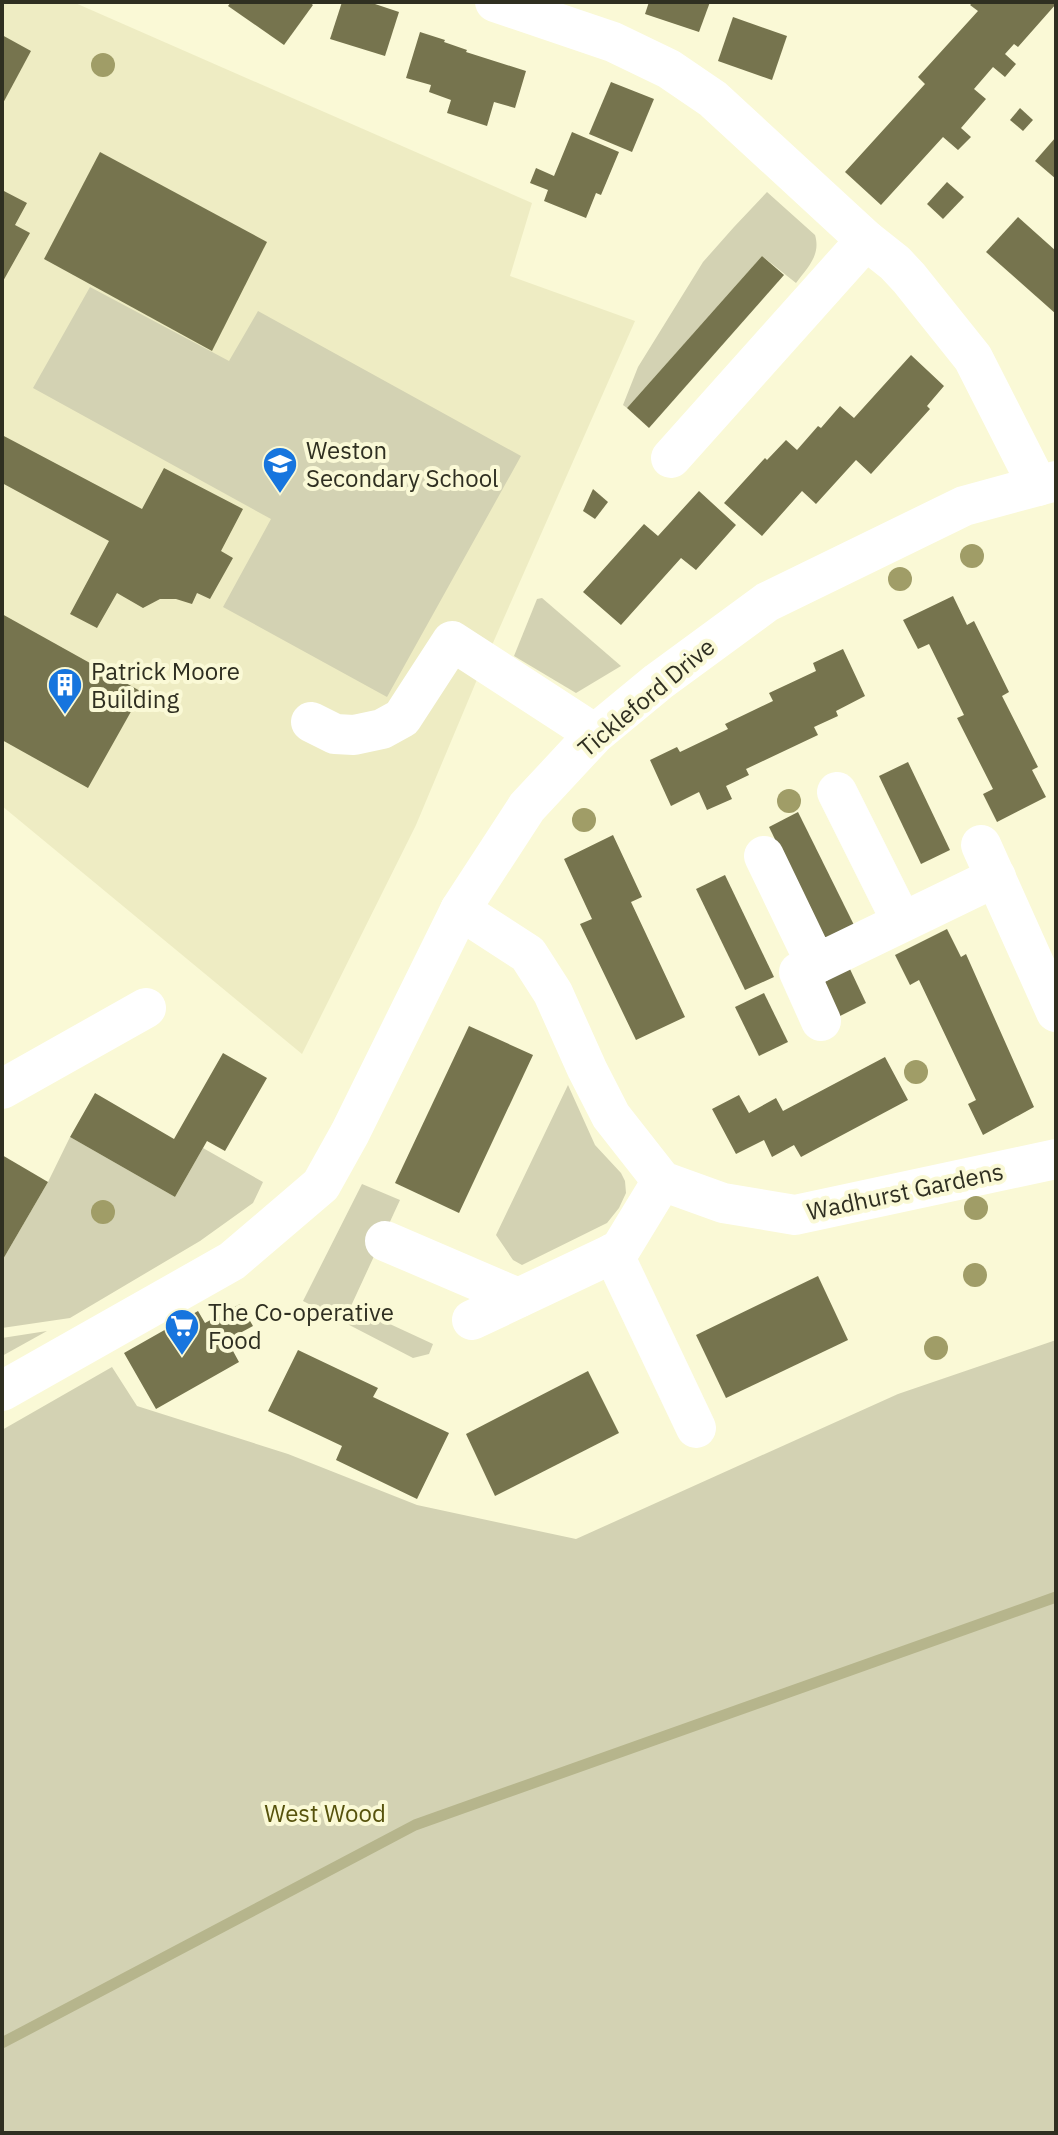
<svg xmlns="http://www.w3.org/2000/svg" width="1058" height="2135" viewBox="0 0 1058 2135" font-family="'IBM Plex Sans',sans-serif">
  <rect width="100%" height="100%" fill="#faf9d6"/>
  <polygon fill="#eeecc3" points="2,2 73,2 532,203 510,276 635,321 481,670 416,825 302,1054 2,806"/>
  <g fill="#d3d2b3">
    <path d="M767,192l48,43c6,20 -7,32 -19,48l-34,-27 -135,152 -4,-3 15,-38 65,-105 31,-35z"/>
    <polygon points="90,287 229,361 258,311 521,456 387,697 223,607 271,519 33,388"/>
    <polygon points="542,598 621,666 576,693 514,656 537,599"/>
    <polygon points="568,1085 595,1145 621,1173 625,1181 626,1193 619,1208 607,1223 522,1265 513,1260 496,1235"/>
    <polygon points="70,1137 175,1197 203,1148 263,1182 253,1203 200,1241 70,1318 2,1328 2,1261 48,1182"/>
    <polygon points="362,1184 400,1200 351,1306 433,1344 429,1354 413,1358 303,1301"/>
    <polygon points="47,1331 2,1356 2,1338"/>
    <polygon points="1056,1340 1056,2133 2,2133 2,1430 112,1367 137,1406 288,1454 417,1505 576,1539 898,1394"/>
  </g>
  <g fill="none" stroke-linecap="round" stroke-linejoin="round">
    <polyline stroke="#b6b58c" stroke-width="11" points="2,2043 415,1825 1056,1597"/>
  </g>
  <g fill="#76744e">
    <polygon points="231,2 309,2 313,5 284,45 228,6"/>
    <polygon points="342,2 369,2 399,12 385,56 330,39"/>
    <polygon points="649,2 710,2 699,32 645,14"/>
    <polygon points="973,2 1056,2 1056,4 1018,47 1014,44 1005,54 1016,64 1005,77 993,67 974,89 986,99 961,128 971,137 958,150 943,137 881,205 845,172 925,84 918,77 978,11 970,5"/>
    <polygon points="733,17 787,36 772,80 718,61"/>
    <polygon points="420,32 445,40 444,42 467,50 466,52 526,71 515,108 494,102 487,126 447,113 451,100 429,92 431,85 406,78"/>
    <polygon points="2,35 31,51 2,105"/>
    <polygon points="611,82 654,99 632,152 589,134"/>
    <polygon points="1020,108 1033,120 1023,131 1010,120"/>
    <polygon points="572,132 619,152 601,195 596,193 586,218 544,201 548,190 530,183 536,168 554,176"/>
    <polygon points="1056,137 1056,179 1035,161"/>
    <polygon points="100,152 267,242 212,351 44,259"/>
    <polygon points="947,182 964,197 943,219 927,204"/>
    <polygon points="2,190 27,203 15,225 30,233 2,283"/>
    <polygon points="1018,217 1056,251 1056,314 986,252"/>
    <polygon points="762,256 784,275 649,428 627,408"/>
    <polygon points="911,355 944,386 927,406 930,409 871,474 856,460 816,504 802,491 762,536 724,503 765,458 767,460 786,440 797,450 818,426 821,428 840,406 854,418"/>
    <polygon points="2,435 142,509 164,468 243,509 221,551 233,558 210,599 197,593 192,604 176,599 160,599 143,608 117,593 97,628 70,614 109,541 2,483"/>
    <polygon points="593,489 608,502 595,519 583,511"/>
    <polygon points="699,491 736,525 696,570 681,558 621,625 583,592 644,524 658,536"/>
    <polygon points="953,596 967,625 974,621 1009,692 1002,696 1038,767 1032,770 1046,797 997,822 983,794 993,789 957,718 964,715 929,644 918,649 903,620"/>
    <polygon points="2,614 142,692 88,788 2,740"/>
    <polygon points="843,649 865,696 836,711 838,716 814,727 818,735 746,769 749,775 726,786 732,799 707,810 699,792 671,806 650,760 677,747 680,752 728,729 725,724 773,701 769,693 816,671 813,663"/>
    <polygon points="908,762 950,850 921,864 879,776"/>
    <polygon points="798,812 854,925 824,940 769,827"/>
    <polygon points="613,835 642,897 631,902 685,1017 636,1040 580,924 592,919 564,859"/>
    <polygon points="725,875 774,977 745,990 696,889"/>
    <polygon points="947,929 961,957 966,954 1034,1107 983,1135 968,1104 976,1100 919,980 910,985 895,955"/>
    <polygon points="849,967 866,1003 838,1017 820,980"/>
    <polygon points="764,993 788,1042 759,1056 735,1007"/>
    <polygon points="469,1026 533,1055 459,1213 395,1183"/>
    <polygon points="223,1053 267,1078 225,1151 207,1141 175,1197 70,1137 95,1093 174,1139"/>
    <polygon points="885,1057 908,1100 801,1157 794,1145 772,1157 764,1140 736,1154 712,1109 739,1095 749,1113 776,1098 783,1111"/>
    <polygon points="2,1155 48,1182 2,1261"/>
    <polygon points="818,1276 848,1340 726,1398 696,1335"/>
    <polygon points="240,1304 253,1326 227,1340 239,1362 156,1409 124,1353 198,1311 205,1323"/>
    <polygon points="298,1350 378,1388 373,1397 449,1433 417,1499 336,1460 342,1446 268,1411"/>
    <polygon points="588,1371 619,1433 495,1496 466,1434"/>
  </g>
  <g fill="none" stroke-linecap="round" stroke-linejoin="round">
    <g stroke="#fff" stroke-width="40">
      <polyline points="495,2 613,42 669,69 713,99 866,240 895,263 909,278 973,358 1038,486"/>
      <polyline points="671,458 866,240"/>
      <polyline points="311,722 335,734 354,735 382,729 402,718 452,641 595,734"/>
      <polyline points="837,792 902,922"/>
      <polyline points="981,845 1056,1012"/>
      <polyline points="764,856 816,964 996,877"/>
      <polyline points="460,910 528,954 553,993 587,1069 611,1116 662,1181 723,1203 795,1215 1056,1159"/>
      <polyline points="816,964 799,972 821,1021"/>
      <polyline points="2,1089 146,1008"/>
      <polyline points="385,1241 518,1298"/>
      <polyline points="613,1253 696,1428"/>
      <polyline points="472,1320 620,1250 662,1181"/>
      <polyline points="2,1391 232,1261 321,1185 350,1133 460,910 527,807 595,734 658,682 767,602 964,506 1056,481"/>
    </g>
  </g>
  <g fill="#a09d67">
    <circle cx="103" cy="65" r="12"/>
    <circle cx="972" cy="556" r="12"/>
    <circle cx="900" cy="579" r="12"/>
    <circle cx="789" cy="801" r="12"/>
    <circle cx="584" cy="820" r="12"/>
    <circle cx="916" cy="1072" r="12"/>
    <circle cx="976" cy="1208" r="12"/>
    <circle cx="103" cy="1212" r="12"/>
    <circle cx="975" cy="1275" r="12"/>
    <circle cx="936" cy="1348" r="12"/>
  </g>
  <defs>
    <symbol id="school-pin" viewBox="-11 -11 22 30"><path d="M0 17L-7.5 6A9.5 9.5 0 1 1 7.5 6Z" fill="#1775de" stroke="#faf9d6"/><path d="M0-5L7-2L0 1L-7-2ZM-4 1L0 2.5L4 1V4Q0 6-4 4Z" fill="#fff"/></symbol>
    <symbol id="building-pin" viewBox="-11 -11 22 30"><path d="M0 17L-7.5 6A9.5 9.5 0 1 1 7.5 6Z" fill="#1775de" stroke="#faf9d6"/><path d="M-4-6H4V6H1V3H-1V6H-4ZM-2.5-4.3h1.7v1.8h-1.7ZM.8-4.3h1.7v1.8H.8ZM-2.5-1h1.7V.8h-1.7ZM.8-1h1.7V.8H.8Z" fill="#fff"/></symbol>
    <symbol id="supermarket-pin" viewBox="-11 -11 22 30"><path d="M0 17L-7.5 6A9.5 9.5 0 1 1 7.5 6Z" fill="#1775de" stroke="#faf9d6"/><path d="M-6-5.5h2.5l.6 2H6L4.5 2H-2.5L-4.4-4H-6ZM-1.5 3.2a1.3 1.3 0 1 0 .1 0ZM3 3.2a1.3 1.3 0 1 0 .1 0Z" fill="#fff"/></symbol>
  </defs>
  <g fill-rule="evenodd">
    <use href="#school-pin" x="260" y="444" width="40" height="54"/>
    <use href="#building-pin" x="45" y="665" width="40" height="54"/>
    <use href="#supermarket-pin" x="162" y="1306" width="40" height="54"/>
  </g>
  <g text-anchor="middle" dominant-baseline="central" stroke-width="8" stroke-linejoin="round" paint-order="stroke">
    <g font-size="24" fill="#2f2f21" stroke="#faf9d6" text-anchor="start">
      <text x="306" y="450">Weston<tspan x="306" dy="28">Secondary School</tspan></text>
      <text x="91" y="671">Patrick Moore<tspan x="91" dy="28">Building</tspan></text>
      <text x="208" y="1312">The Co-operative<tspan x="208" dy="28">Food</tspan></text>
    </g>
    <g font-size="24" fill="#2f2f21" stroke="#faf9d6">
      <text transform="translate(646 697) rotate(-40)">Tickleford Drive</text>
      <text transform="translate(905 1191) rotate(-12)">Wadhurst Gardens</text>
    </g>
    <g font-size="24" fill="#56520c" stroke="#faf9d6">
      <text x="325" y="1813">West Wood</text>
    </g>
  </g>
  <rect width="1058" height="2135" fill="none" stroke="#2f2f21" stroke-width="8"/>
</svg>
